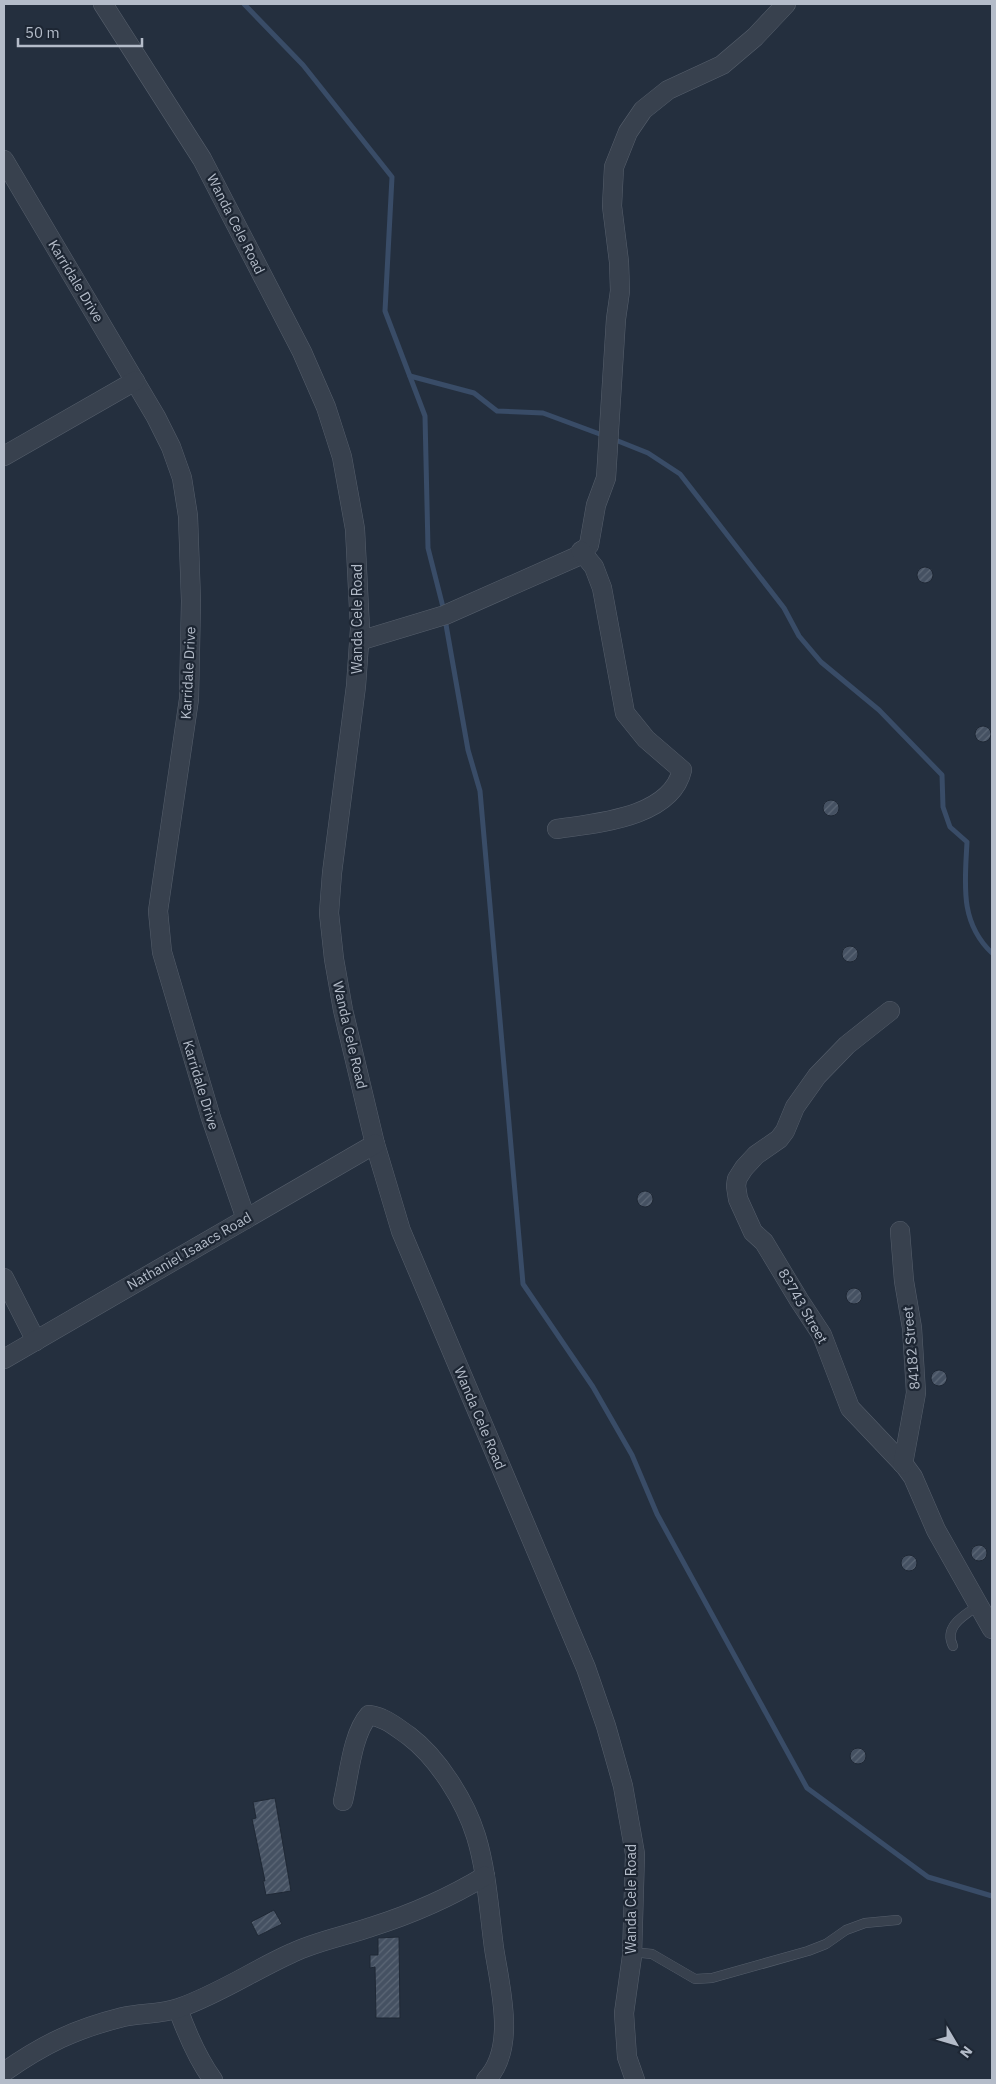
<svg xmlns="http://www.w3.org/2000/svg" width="996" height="2084" viewBox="0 0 996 2084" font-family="'IBM Plex Sans',sans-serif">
  <defs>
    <pattern id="building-hatch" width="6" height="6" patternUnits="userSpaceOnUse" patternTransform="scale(1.25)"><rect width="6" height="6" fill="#455162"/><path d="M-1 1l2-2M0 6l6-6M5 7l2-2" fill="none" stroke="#5d6877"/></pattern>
  </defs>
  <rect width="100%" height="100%" fill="#242f3e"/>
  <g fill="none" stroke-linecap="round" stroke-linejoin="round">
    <g stroke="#394c67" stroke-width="5">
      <polyline points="244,4 303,65 392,177 385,311 425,416 428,548 444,611"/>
      <polyline points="410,376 474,393 497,411 543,413 605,436"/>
      <path d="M613,439l35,14 32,21 104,134 15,28 22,26 58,48 63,65 1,32 7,20 17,15c-2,41 -8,80 25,111"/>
      <polyline points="445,619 468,750 480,791 523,1284 593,1387 632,1455 657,1514 807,1788 928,1877 992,1896"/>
    </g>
  </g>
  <g fill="url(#building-hatch)" stroke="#1f2835">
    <circle cx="925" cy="575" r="8"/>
    <circle cx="983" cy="734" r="8"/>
    <circle cx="831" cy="808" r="8"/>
    <circle cx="850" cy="954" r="8"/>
    <circle cx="645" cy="1199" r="8"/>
    <circle cx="854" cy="1296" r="8"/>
    <circle cx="939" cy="1378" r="8"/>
    <circle cx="979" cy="1553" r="8"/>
    <circle cx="909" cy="1563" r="8"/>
    <circle cx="858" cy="1756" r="8"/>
    <polygon points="275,1798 291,1891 266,1895 263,1881 265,1881 252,1819 256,1818 253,1802"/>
    <polygon points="274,1910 282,1924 258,1936 251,1922"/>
    <polygon points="399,1937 400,2018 376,2018 375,1967 370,1968 370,1955 378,1955 378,1938"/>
  </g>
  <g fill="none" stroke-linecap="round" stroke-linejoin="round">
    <defs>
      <g id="service">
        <path d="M953,1646c-10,-20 12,-31 26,-41"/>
        <polyline points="632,1952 652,1954 695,1979 712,1978 808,1951 826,1944 846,1930 865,1923 897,1920"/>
      </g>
      <g id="minor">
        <polyline points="103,4 202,159 302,352 326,407 342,457 355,529 360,629 356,686 332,873 329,913 334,959 343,1010 375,1144 401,1231 586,1668 606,1726 623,1786 635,1854 632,1956 624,2013 627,2057 635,2080"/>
        <polyline points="4,160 156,417 171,447 182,478 188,516 191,601 189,699 158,911 162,952 211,1118 246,1219"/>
        <polyline points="4,456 135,381"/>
        <polyline points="359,641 445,615 576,557 589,545 596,505 606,478 616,319 620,291 619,262 612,206 614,167 628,132 643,110 668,90 722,65 755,37 786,4"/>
        <path d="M557,829c39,-6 114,-11 125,-59l-36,-31 -21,-26 -23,-125 -8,-21 -13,-16"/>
        <polyline points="890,1011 847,1045 817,1076 795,1107 785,1131 779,1139 756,1155 744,1168 737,1179 736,1186 738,1199 753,1232 764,1242 799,1300 822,1335 850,1408 905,1466 913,1477 936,1530 992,1629"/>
        <polyline points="900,1231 904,1281 912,1328 916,1393 903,1464"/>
        <polyline points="4,1278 36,1341"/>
        <polyline points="4,1359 375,1144"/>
        <path d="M343,1801c6,-25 9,-67 26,-86 16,2 27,12 40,21 29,22 56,65 67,100 11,36 13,75 18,112 6,40 23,100 -8,132"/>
        <path d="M178,2009c9,25 19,49 35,71"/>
        <path d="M4,2072c40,-28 71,-43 119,-55 19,-4 39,-3 56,-9 40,-14 75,-38 113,-55 25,-12 53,-17 79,-26 41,-13 78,-29 114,-51"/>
      </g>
    </defs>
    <use href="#service" stroke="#565f6c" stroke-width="10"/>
    <use href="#minor" stroke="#565f6c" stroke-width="20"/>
    <use href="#service" stroke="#38414e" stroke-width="9"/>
    <use href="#minor" stroke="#38414e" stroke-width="19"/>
  </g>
  <g text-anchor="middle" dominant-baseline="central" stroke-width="4.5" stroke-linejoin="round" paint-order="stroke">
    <g font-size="14" fill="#b4bcc9" stroke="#1d2633">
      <text transform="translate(236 224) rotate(63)">Wanda Cele Road</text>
      <text transform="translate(76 281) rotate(59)">Karridale Drive</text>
      <text transform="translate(357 619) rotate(-90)">Wanda Cele Road</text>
      <text transform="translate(188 673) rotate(-87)">Karridale Drive</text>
      <text transform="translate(350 1035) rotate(77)">Wanda Cele Road</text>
      <text transform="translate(201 1085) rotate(73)">Karridale Drive</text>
      <text transform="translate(189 1251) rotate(-30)">Nathaniel Isaacs Road</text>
      <text transform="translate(803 1306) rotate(60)">83743 Street</text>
      <text transform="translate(911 1348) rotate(-95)">84182 Street</text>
      <text transform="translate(480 1418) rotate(67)">Wanda Cele Road</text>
      <text transform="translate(631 1899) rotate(-90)">Wanda Cele Road</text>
    </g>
  </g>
  <rect width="996" height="2084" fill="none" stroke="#b4bcc9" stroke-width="10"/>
  <g transform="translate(956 2044) rotate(128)" stroke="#1d2633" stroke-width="4" paint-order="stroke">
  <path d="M0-4L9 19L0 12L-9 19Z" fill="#b4bcc9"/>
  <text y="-8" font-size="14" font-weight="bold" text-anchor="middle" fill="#b4bcc9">N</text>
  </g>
  <path d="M18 38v8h124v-8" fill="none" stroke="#b4bcc9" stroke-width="2.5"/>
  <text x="25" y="38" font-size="15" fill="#b4bcc9" stroke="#1d2633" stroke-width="4" paint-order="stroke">50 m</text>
</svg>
